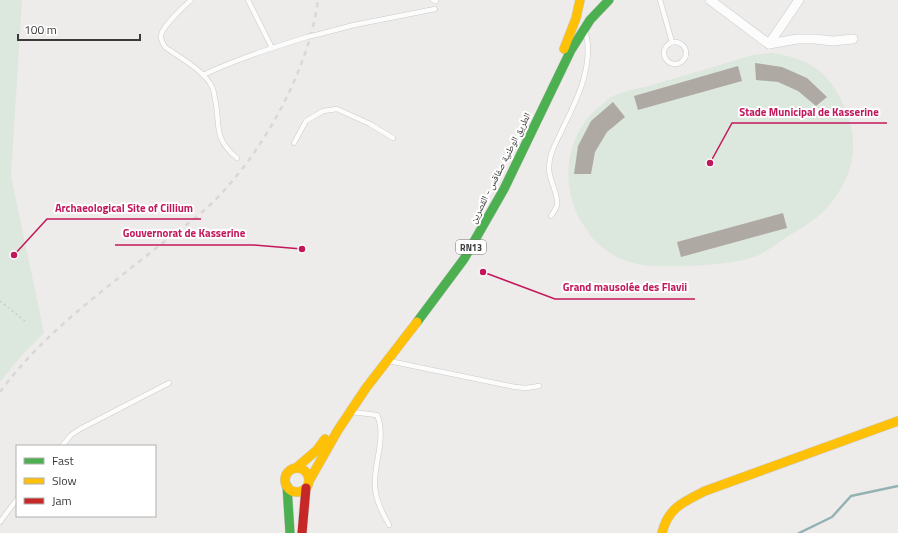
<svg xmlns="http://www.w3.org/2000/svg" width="898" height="533" viewBox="0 0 898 533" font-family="'Titillium Web','Noto Naskh Arabic',sans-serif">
  <rect width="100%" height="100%" fill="#eeecea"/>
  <g fill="#dce7dd">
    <polygon points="0,0 22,0 11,176 44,333 22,355 0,382"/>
    <path d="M772,53c13,2 28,5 40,13 11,6 20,17 26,28 21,38 21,70 -4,105 -13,19 -33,29 -52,41 -7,5 -15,11 -23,15 -25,11 -79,12 -107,11 -21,-1 -42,-10 -56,-24 -5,-4 -8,-11 -12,-16 -25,-37 -20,-90 15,-119 4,-3 8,-7 12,-10 9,-5 30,-9 41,-12 34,-10 67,-20 101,-30z"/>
  </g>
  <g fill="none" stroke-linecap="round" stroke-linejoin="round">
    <polyline stroke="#95b2b3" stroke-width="2.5" points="799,533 832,517 851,496 898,486"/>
  </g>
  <g fill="#afa9a4">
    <polygon points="755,63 782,67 807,78 827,97 816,106 798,91 778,82 756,80"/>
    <polygon points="738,66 742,81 638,110 634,96"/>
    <polygon points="613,102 625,117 607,132 595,152 591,174 574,174 578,146 591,121"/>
    <polygon points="783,213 787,228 681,257 677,242"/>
  </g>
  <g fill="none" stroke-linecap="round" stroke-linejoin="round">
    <defs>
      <g id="lane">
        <path d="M191,0c-7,6 -28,26 -30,35 -1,4 2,8 4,12 14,10 40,24 47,40 2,3 2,8 3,12 6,27 -3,38 22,59"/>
        <polyline points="248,0 272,48"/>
        <polyline points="433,0 436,1"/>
        <polyline points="660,0 672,42"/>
        <polyline points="320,34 354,25 435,9"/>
        <circle cx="675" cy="53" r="11"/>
        <path d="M203,75c34,-16 69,-27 104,-38"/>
        <polyline points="294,143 306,121 323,111 337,109 370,124 393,138"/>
        <path d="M551,216c2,-3 5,-7 6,-11 2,-11 -9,-26 -8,-38 0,-13 7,-24 12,-35 15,-31 33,-64 25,-99"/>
        <polyline points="389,361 515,387 526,388 539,386"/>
        <path d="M352,412l25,3c10,22 -4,50 -2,72 1,14 7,25 14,38"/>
        <polyline points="62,446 71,435 80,429 169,383"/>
        <polyline points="0,522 17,499"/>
      </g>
      <g id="street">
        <polyline points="710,0 769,44 797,39 814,39 833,41 853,39"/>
        <polyline points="769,44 799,0"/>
      </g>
      <g id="fast">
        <polyline points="417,322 464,259 504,189 571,50 590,20 609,0"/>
        <polyline points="287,486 290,533"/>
      </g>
      <g id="slow">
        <polyline points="564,49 576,18 580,0"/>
        <polyline points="296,468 317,450 325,439"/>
        <circle cx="297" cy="480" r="12"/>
        <polyline points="309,481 338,430 366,388 417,322"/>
        <path d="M662,533c6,-25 21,-31 43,-42l193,-70"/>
      </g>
      <polyline id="jam" points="302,533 306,488"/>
    </defs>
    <use href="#lane" stroke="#cbcac8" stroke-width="5.5"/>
    <use href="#street" stroke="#cbcac8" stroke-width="10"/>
    <use href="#fast" stroke="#cbcac8" stroke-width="10"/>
    <use href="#slow" stroke="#cbcac8" stroke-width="10"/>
    <use href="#jam" stroke="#cbcac8" stroke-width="10"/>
    <polyline stroke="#cbcaca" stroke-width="1.5" stroke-dasharray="2 3" stroke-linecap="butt" points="0,301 25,321"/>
    <use href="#lane" stroke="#fcfcfc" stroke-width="4.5"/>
    <use href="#street" stroke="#fcfcfc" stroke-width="9"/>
    <use href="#fast" stroke="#4caf50" stroke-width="9"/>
    <use href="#slow" stroke="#ffc107" stroke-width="9"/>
    <use href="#jam" stroke="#c62828" stroke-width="9"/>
    <path stroke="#d8d8d7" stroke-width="2.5" stroke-dasharray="5 5" stroke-linecap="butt" d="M0,392c44,-60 107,-104 165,-151 15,-11 31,-23 45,-36 51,-49 99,-134 108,-205"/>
    <defs>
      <polyline id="lane-bridge" points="307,37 320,34"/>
    </defs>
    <use href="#lane-bridge" stroke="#cbcac8" stroke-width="5.5" stroke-linecap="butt"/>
    <use href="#lane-bridge" stroke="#fcfcfc" stroke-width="4.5"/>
  </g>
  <g text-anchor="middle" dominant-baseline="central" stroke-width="4" stroke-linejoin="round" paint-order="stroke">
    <rect fill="#fff" stroke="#767474" stroke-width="1" x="456" y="240" width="30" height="14" rx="3"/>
    <g font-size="9" font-weight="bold" fill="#3b3939">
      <text x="471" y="247">RN13</text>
    </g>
    <g font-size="10" fill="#3b3939" stroke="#fff">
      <text transform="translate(500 168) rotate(-63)">الطريق الوطنية صفاقس - القصرين</text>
    </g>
  </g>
  <path fill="none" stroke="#c2185b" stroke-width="1.5" d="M710 163L732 123H887M14 255L47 219H201M302 249L253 245H115M483 272L555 299H695"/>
  <g fill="#c2185b" stroke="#fff" stroke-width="1.5">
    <circle cx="710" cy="163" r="4"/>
    <circle cx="14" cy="255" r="4"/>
    <circle cx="302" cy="249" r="4"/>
    <circle cx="483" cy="272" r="4"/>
  </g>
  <g font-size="11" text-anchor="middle" font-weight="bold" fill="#c2185b" stroke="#fff" stroke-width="4" stroke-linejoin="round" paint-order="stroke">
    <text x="809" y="116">Stade Municipal de Kasserine</text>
    <text x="124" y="212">Archaeological Site of Cillium</text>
    <text x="184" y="237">Gouvernorat de Kasserine</text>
    <text x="625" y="291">Grand mausolée des Flavii</text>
  </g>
  <rect x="16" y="445" width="140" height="72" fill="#ffffff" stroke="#b1b0b0"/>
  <rect x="24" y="458" width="20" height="6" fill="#4caf50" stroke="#b1b0b0"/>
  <text x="52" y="465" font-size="12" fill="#3b3939">Fast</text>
  <rect x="24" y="478" width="20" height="6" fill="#ffc107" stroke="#b1b0b0"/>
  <text x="52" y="485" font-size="12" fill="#3b3939">Slow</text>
  <rect x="24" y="498" width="20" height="6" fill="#c62828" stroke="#b1b0b0"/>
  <text x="52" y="505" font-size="12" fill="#3b3939">Jam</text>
  <path d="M18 34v6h122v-6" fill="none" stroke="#3b3939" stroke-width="2"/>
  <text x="24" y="34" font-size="12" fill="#3b3939" stroke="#ffffff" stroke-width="3" paint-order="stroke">100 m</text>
</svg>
